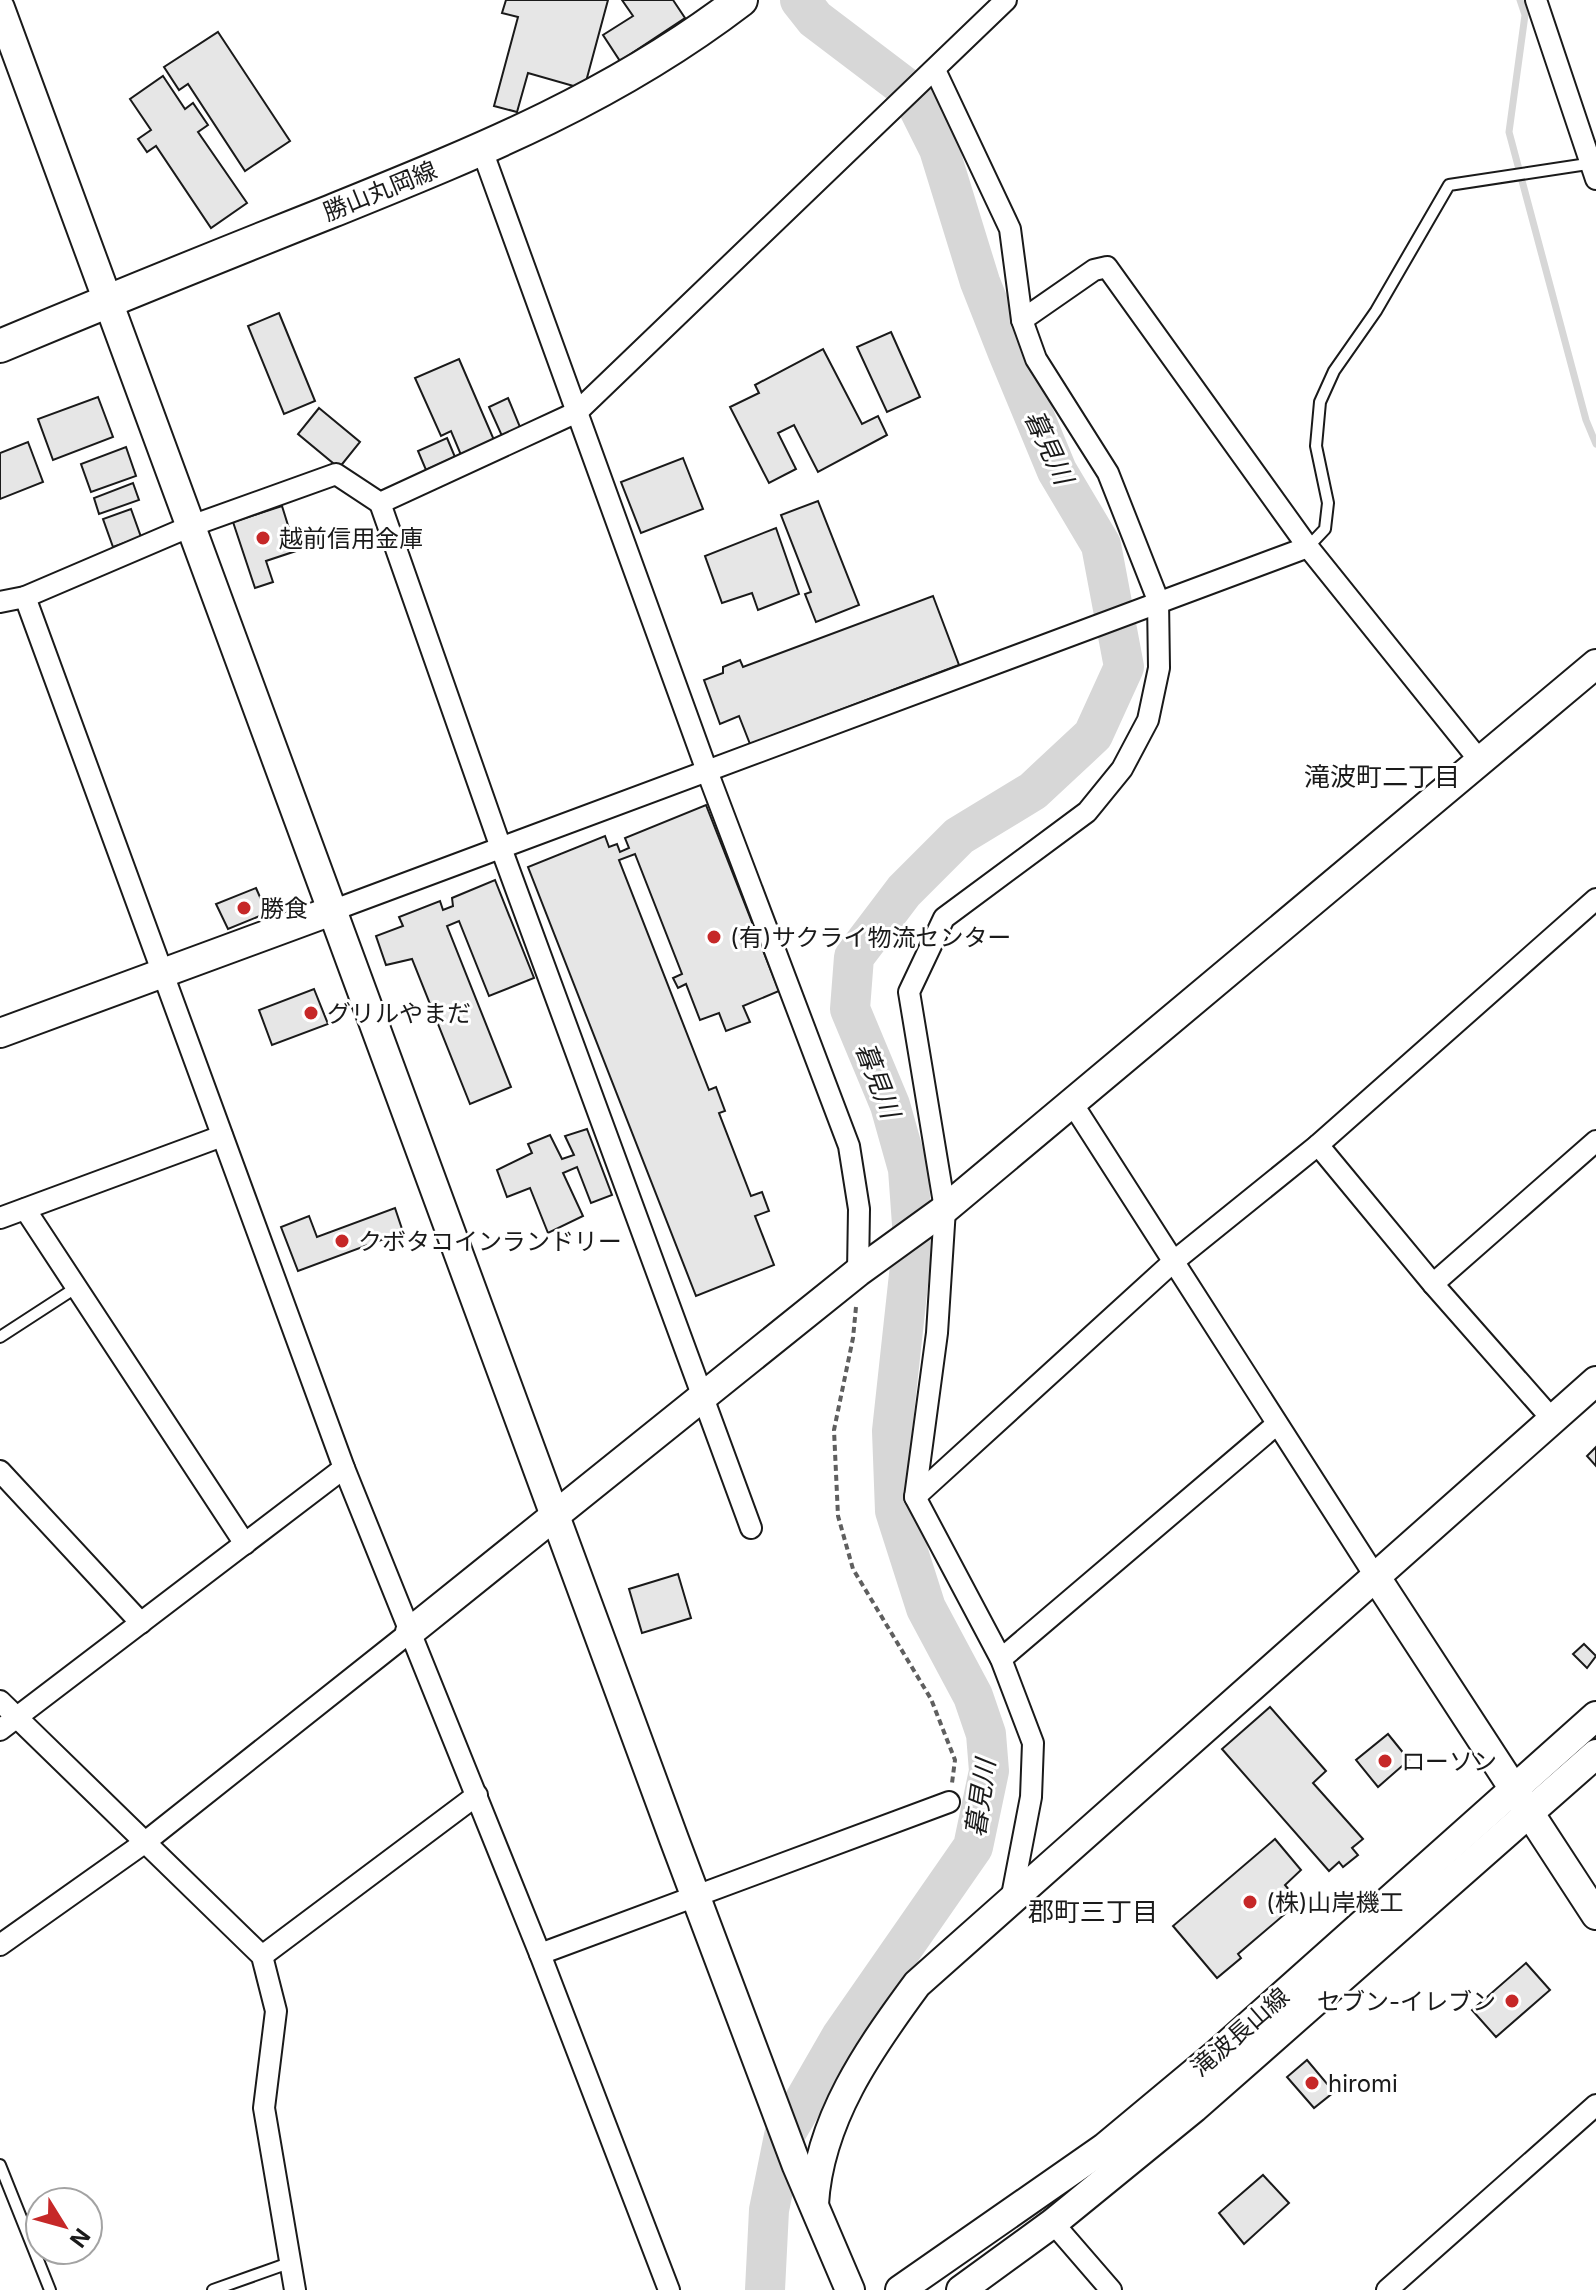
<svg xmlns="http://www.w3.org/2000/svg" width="1596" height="2290" viewBox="0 0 1596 2290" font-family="Inter,'Noto Sans JP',sans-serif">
  <rect width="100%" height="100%" fill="#fff"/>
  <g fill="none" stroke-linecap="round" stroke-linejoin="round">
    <polyline stroke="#d7d7d7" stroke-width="7" points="1520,0 1525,15 1509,132 1586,420 1596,444"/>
    <polyline stroke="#d7d7d7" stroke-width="40" points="765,2290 769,2210 784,2136 841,2037 973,1847 989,1771 986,1734 973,1696 926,1608 895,1511 892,1431 913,1238 908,1169 890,1105 850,1009 854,957 904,891 959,836 1033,791 1093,735 1124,667 1101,545 1057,471 1008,353 980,282 939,149 910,91 815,19 800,0"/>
  </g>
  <g fill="#e6e6e6" stroke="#1a1a1a" stroke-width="2">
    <polygon points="506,0 608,0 584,89 528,73 517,112 494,106 518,17 502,13"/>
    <polygon points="622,0 673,0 685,18 620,61 603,35 633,16"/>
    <polygon points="218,32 290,141 245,171 188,84 179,90 164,67"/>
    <polygon points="163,76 185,109 193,103 208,125 198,132 247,203 211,228 156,146 147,152 138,139 151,130 130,99"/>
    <polygon points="279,313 315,401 284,414 248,326"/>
    <polygon points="891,332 920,397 887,412 857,347"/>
    <polygon points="823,349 862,424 878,416 887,435 818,472 794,425 778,433 796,469 769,483 730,407 759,393 755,385"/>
    <polygon points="459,359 494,440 461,455 451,431 441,436 415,378"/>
    <polygon points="98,397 113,437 53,460 38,419"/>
    <polygon points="508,398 520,427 502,436 489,407"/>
    <polygon points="319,408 360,442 339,468 298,434"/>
    <polygon points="447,438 455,457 426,470 418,451"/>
    <polygon points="28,442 43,482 0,499 0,453"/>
    <polygon points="126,447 136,476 91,492 81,464"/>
    <polygon points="683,458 703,509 641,533 621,482"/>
    <polygon points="133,483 139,500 99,514 94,498"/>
    <polygon points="818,501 859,605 816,622 805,594 811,592 781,515"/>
    <polygon points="282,506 296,551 266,561 273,582 255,588 233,522"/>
    <polygon points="131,509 141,537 113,547 103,519"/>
    <polygon points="776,528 799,594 758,610 752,593 722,603 705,556"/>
    <polygon points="933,596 959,665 750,744 739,716 720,724 704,680 723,673 723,667 740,660 743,667"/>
    <polygon points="706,805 779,991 743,1006 750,1022 726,1031 719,1013 700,1020 686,984 678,988 673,978 682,974 635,854 619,860 709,1090 716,1087 725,1111 719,1113 751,1196 762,1192 769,1211 755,1216 774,1265 696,1296 528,867 605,836 609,847 617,844 620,852 629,848 625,838"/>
    <polygon points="495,880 534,978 489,996 459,921 447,926 511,1087 470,1104 412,959 386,965 376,936 403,926 399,917 440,901 443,910 453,906 452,898"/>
    <polygon points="256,888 267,913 228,929 216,904"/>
    <polygon points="314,989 328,1024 272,1045 259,1010"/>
    <polygon points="587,1129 612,1195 591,1203 577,1167 563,1173 583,1216 548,1233 530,1188 507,1197 497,1170 532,1153 528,1144 550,1135 562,1159 574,1155 565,1136"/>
    <polygon points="395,1208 403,1232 298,1271 281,1227 309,1216 317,1237"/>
    <polygon points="1596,1447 1596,1466 1587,1456"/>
    <polygon points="678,1574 691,1618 642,1633 629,1589"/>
    <polygon points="1584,1644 1596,1656 1587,1668 1573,1654"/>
    <polygon points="1270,1707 1326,1771 1313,1783 1363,1839 1352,1848 1358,1855 1343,1867 1339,1862 1329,1871 1222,1749"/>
    <polygon points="1388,1734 1409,1760 1378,1787 1356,1760"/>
    <polygon points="1275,1839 1301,1870 1285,1885 1299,1902 1238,1954 1241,1958 1217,1978 1173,1926"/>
    <polygon points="1526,1963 1550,1990 1496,2037 1472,2010"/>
    <polygon points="1307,2060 1334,2092 1314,2108 1287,2077"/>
    <polygon points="1263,2175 1289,2203 1244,2244 1219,2213"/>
  </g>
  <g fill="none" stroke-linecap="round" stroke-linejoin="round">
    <defs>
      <g id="lane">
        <polyline points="1308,547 1325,529 1328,503 1316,446 1320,402 1334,371 1376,311 1449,185 1594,163"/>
        <polyline points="0,1337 77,1287"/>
        <polyline points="0,2165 50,2290"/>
        <polyline points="213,2290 289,2263"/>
      </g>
      <g id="street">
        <polyline points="1536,0 1596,179"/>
        <polyline points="935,70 1010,229 1022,320 1036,359 1108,473 1158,600 1159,668 1148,720 1122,769 1087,812 944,918 909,992 945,1209 937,1333 915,1497 1001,1659 1033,1743 1031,1797 1011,1901"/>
        <polyline points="482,150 707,771 849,1146 859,1209 858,1272"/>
        <polyline points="1022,320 1094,270 1107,267 1308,547 1480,761"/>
        <polyline points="380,503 501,848 751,1528"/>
        <polyline points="25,597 344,1468 540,1954 669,2290"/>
        <polyline points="0,602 25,597 191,526 336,474 380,503 577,412 1006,0"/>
        <polyline points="334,910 1308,547"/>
        <polyline points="1072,1103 1377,1579"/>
        <polyline points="1318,1145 1433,1284 1552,1419"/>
        <polyline points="25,1209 245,1544"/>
        <polyline points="0,1218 222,1136"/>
        <polyline points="1433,1284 1596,1141"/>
        <polyline points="0,1471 141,1623"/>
        <polyline points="915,1497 1173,1262 1318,1145 1596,899"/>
        <polyline points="1001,1659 1277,1424"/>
        <polyline points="0,1701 262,1956 276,2011 264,2108 295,2290"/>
        <polyline points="0,1730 344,1468"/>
        <polyline points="0,1945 144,1843 410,1632"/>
        <polyline points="540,1954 949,1802"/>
        <polyline points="262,1956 477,1795"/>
        <polyline points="1053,2223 1111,2290"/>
        <polyline points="1387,2290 1596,2105"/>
      </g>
      <g id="secondary">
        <polyline points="0,8 674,1839 797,2166 850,2290"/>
        <polyline points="0,1033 334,910"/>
        <polyline points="1377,1579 1596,1915"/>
        <polyline points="410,1632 858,1272 945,1209 1596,664"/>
        <path d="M814,2204c5,-84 55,-155 103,-220l679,-603"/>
        <polyline points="900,2290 1104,2148 1218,2053 1596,1716"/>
        <polyline points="961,2290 1053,2223 1194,2108 1596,1754"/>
      </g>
      <path id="primary" d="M0,346c110,-46 221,-91 332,-135 148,-60 281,-113 409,-211"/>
    </defs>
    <use href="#lane" stroke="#1a1a1a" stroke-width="14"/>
    <use href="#street" stroke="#1a1a1a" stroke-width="24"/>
    <use href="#secondary" stroke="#1a1a1a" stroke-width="32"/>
    <use href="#primary" stroke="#1a1a1a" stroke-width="36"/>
    <polyline stroke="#5f5f5f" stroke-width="4" stroke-dasharray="6 4" stroke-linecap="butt" points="856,1307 853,1338 834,1430 838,1516 853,1569 931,1699 955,1760 952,1783"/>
    <use href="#lane" stroke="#fff" stroke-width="10"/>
    <use href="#street" stroke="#fff" stroke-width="20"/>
    <use href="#secondary" stroke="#fff" stroke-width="28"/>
    <use href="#primary" stroke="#fff" stroke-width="32"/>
  </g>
  <g fill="#c62828" stroke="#fff" stroke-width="3">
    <circle cx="263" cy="538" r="8"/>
    <circle cx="244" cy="908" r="8"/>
    <circle cx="714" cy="937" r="8"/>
    <circle cx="311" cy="1013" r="8"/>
    <circle cx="342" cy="1241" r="8"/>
    <circle cx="1385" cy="1761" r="8"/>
    <circle cx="1250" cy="1902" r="8"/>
    <circle cx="1512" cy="2001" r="8"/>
    <circle cx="1312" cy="2083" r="8"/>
  </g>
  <g text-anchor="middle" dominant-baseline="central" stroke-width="6" stroke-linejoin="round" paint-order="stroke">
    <g font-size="24" fill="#1a1a1a" stroke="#fff">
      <text transform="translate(380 191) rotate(-22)">勝山丸岡線</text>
      <text transform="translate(1240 2032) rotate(-41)">滝波長山線</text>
    </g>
    <g font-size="24" fill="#1a1a1a" stroke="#fff" text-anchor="start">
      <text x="279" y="538">越前信用金庫</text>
      <text x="260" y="908">勝食</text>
      <text x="730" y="937">(有)サクライ物流センター</text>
      <text x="327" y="1013">グリルやまだ</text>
      <text x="358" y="1241">クボタコインランドリー</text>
      <text x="1401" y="1761">ローソン</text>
      <text x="1266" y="1902">(株)山岸機工</text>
      <text x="1496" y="2001" text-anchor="end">セブン-イレブン</text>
      <text x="1328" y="2083">hiromi</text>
    </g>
    <g font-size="26" font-style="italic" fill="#1a1a1a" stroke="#fff">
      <text transform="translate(1049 447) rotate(65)">暮見川</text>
      <text transform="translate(878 1080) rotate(69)">暮見川</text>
      <text transform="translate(980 1798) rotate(-82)">暮見川</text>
    </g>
    <g font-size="26" fill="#1a1a1a" stroke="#fff">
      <text x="1382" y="776">滝波町二丁目</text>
      <text x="1093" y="1911">郡町三丁目</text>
    </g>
  </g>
  <g transform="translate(64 2226) rotate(127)"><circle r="38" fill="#ffffff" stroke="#a3a3a3" stroke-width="2"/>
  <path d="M0-6L14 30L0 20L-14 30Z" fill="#c62828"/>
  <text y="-12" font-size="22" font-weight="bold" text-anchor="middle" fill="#1a1a1a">N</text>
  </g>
</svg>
